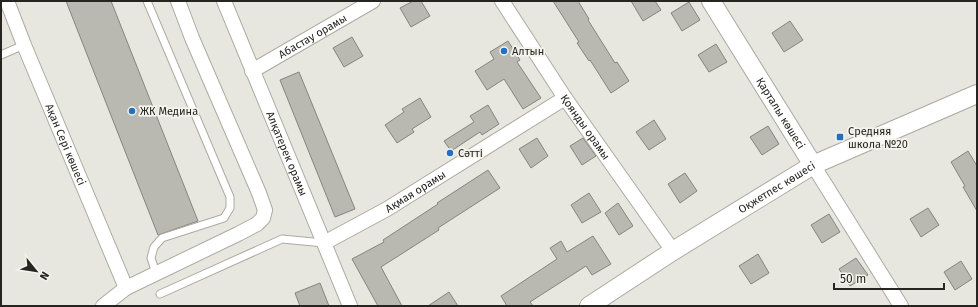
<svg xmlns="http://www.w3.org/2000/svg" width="978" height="307" viewBox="0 0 978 307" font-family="'Fira Sans',sans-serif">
  <rect width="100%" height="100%" fill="#e7e7df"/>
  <g fill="#bab9b1" stroke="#85847d">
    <polygon points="66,1 111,1 198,221 158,235"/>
    <polygon points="413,1 421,1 430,16 411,27 400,8"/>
    <polygon points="553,1 578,1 589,19 588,20 615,63 617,62 629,81 611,93 590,60 589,61 577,43 579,42"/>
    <polygon points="631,1 655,1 661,10 643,21"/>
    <polygon points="689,2 700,20 682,31 671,13"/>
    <polygon points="790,21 803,40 784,52 772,33"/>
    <polygon points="352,37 363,56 344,67 333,48"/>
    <polygon points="508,41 520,60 517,62 541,98 523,109 504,79 487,90 475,71 494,59 490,52"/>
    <polygon points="716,44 727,62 709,72 698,55"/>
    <polygon points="299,72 355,209 335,217 280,80"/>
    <polygon points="420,98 431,117 412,129 414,132 397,143 385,125 404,112 402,109"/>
    <polygon points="488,105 499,124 482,135 480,132 451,151 444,141 474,122 470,116"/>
    <polygon points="654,120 666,139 649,150 636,132"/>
    <polygon points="768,126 779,144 762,155 750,137"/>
    <polygon points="537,138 548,156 531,168 519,149"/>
    <polygon points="583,138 596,156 582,165 570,146"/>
    <polygon points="968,151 977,166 977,211 963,187 965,186 951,162"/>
    <polygon points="488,170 500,188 438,228 439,230 381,267 402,306 378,306 352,259 384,242 383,240 438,204 437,203"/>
    <polygon points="685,173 697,191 680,203 668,184"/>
    <polygon points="589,193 601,212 582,223 571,205"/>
    <polygon points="618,203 633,226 619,235 605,213"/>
    <polygon points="928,208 939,225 921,237 910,219"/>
    <polygon points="829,214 840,232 822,243 811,225"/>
    <polygon points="593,236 611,264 592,275 586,266 530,302 533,306 507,306 501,296 557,259 550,248 561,241 567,252"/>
    <polygon points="758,254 769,273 751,284 739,266"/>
    <polygon points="856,258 868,275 850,286 839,269"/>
    <polygon points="961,261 972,279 955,290 944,272"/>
    <polygon points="320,283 329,306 300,306 295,293"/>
    <polygon points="449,292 458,306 428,306"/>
  </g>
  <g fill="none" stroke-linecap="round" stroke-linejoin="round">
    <defs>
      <g id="service">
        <polyline points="147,1 230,197 230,208 224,218 162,238 154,247 151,258 156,273"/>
        <polyline points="1,55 24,45"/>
        <polyline points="160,294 282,239 324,243"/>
      </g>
      <g id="minor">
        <path id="s1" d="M7,1l17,44 102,243"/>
        <path id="s2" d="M224,1l126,305"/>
        <path id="s3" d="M502,1l63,97 108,153"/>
        <path id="s4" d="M252,71l121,-70"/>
        <polyline points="813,165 901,306"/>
        <path id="s5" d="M324,243l63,-34 178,-111"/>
        <polyline points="103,306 126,288 238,234 257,224 263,218 265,210 259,193 192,38 178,1"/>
      </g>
      <g id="tertiary">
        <path id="s6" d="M711,1l102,164"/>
        <path id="s7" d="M589,306l84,-55 140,-86 164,-71"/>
      </g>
    </defs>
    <use href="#service" stroke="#ababa3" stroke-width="9"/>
    <use href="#minor" stroke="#ababa3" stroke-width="16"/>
    <use href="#tertiary" stroke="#ababa3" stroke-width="20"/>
    <use href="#service" stroke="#fff" stroke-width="7"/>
    <use href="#minor" stroke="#fff" stroke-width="14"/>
    <use href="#tertiary" stroke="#fff" stroke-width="18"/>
  </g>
  <g fill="#2270bf" stroke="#f5f4ec" stroke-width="1.5">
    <circle cx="504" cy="51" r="4"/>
    <circle cx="132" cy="111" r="4"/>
    <rect x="836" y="133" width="8" height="8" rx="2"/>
    <circle cx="450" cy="153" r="4"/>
  </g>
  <g text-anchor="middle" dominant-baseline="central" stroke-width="3.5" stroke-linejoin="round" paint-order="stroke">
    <g font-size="11" fill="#262522" stroke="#f5f4ec">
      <text stroke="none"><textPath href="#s4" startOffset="70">Абастау орамы</textPath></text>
      <text stroke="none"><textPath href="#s6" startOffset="132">Қарталы көшесі</textPath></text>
      <text stroke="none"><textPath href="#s3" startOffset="151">Қоянды орамы</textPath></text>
      <text stroke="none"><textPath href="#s1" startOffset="155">Ақан Сері көшесі</textPath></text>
      <text stroke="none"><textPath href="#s2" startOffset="165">Алқатерек орамы</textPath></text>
      <text stroke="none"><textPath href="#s7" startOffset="222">Оқжетпес көшесі</textPath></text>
      <text stroke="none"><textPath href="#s5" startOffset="105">Ақмая орамы</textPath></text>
    </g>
    <g font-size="11" fill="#262522" stroke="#f5f4ec" text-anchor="start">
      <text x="512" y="51">Алтын</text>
      <text x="140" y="111">ЖК Медина</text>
      <text x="848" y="131">Средняя<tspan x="848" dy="13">школа №20</tspan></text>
      <text x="458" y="153">Сәттi</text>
    </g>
  </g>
  <rect width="978" height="307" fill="none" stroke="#262522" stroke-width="4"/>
  <g transform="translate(36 271) rotate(120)" stroke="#f5f4ec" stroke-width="3" paint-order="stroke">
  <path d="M0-3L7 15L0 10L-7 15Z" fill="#262522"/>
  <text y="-6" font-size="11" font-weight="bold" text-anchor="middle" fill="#262522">N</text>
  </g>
  <path d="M834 283v6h110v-6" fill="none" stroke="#262522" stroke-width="2"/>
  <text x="840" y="283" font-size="12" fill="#262522" stroke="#f5f4ec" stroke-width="3" paint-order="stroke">50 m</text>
</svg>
